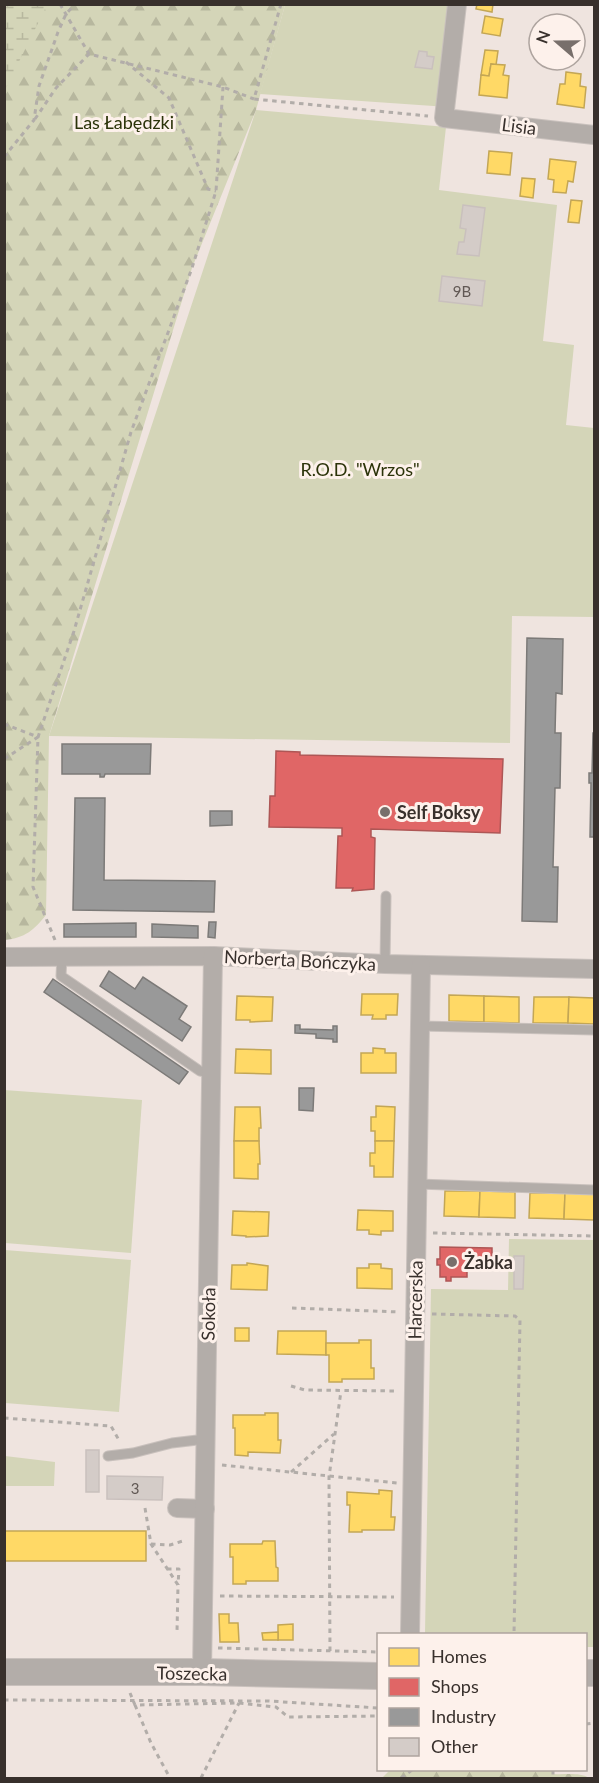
<svg xmlns="http://www.w3.org/2000/svg" width="599" height="1783" viewBox="0 0 599 1783" font-family="Lato,sans-serif">
  <defs>
    <pattern id="forest-firs" width="22" height="20" patternUnits="userSpaceOnUse" patternTransform="scale(1.5)"><rect width="22" height="20" fill="#d4d5b8"/><path d="M5 1l3.5 6h-7zM16 11l3.5 6h-7z" fill="#b7b79e"/></pattern>
    <pattern id="wetland-marsh" width="20" height="14" patternUnits="userSpaceOnUse" patternTransform="scale(1.5)"><rect width="20" height="14" fill="#d4d5b8"/><path d="M1 5h8M5 5V1M11 12h8M15 12V8" fill="none" stroke="#b7b79e"/></pattern>
  </defs>
  <rect width="100%" height="100%" fill="#efe4df"/>
  <g fill="#d4d5b8">
    <polygon points="285,5 461,5 448,107 260,94"/>
    <polygon points="256,110 446,127 439,190 557,205 543,341 574,345 566,425 594,428 594,617 512,616 510,743 49,736"/>
    <polygon points="4,1090 142,1100 131,1253 5,1243"/>
    <polygon points="509,1239 594,1240 594,1647 586,1647 586,1634 425,1634 431,1289 508,1290"/>
    <polygon points="5,1250 131,1260 119,1412 5,1403"/>
    <polygon points="5,1456 55,1462 54,1486 5,1486"/>
  </g>
  <g fill="url(#forest-firs)">
    <path d="M5,5h280l-29,105 -64,158 -143,468 -3,179c-12,15 -21,23 -41,25z"/>
    <path d="M390,1770h163v4c13,1 26,-2 36,4h-207z"/>
  </g>
  <polygon fill="url(#wetland-marsh)" points="5,4 47,5 5,90 4,5"/>
  <g fill="#ffd966" stroke="#c3a655" stroke-width="1.5">
    <polygon points="477,4 493,4 492,12 476,9"/>
    <polygon points="485,16 503,19 500,36 482,33"/>
    <polygon points="485,50 498,51 496,65 491,64 489,76 481,75"/>
    <polygon points="491,64 505,65 503,75 509,76 507,98 479,95 481,75 489,76"/>
    <polygon points="566,72 581,74 580,86 586,87 584,108 557,104 560,84 565,84"/>
    <polygon points="489,151 512,153 510,175 487,173"/>
    <polygon points="550,159 576,162 573,182 568,181 566,193 553,192 554,180 548,179"/>
    <polygon points="522,178 535,179 533,198 520,196"/>
    <polygon points="571,200 582,201 579,223 568,222"/>
    <polygon points="362,994 398,994 397,1015 386,1015 386,1019 372,1019 373,1015 361,1015"/>
    <polygon points="449,995 484,996 484,1022 449,1021"/>
    <polygon points="237,996 273,997 272,1021 250,1022 250,1020 236,1020"/>
    <polygon points="484,996 519,997 519,1023 484,1022"/>
    <polygon points="534,997 569,997 568,1023 533,1023"/>
    <polygon points="569,997 594,998 594,1024 568,1023"/>
    <polygon points="373,1048 385,1049 385,1053 396,1053 396,1073 361,1073 361,1053 373,1053"/>
    <polygon points="236,1049 271,1050 271,1074 235,1073"/>
    <polygon points="376,1106 395,1107 394,1141 375,1141 375,1131 371,1131 371,1117 376,1117"/>
    <polygon points="235,1107 260,1107 261,1128 259,1128 259,1141 234,1141"/>
    <polygon points="234,1141 259,1141 260,1164 258,1164 258,1179 234,1178"/>
    <polygon points="375,1141 394,1141 393,1177 374,1177 374,1166 370,1166 370,1153 375,1153"/>
    <polygon points="445,1191 480,1191 479,1217 444,1216"/>
    <polygon points="480,1191 515,1192 515,1218 479,1217"/>
    <polygon points="530,1193 565,1193 564,1219 529,1218"/>
    <polygon points="565,1193 594,1194 594,1220 564,1219"/>
    <polygon points="358,1210 393,1211 393,1231 381,1231 381,1235 369,1234 369,1230 357,1230"/>
    <polygon points="233,1211 269,1212 268,1236 246,1237 246,1236 232,1235"/>
    <polygon points="247,1263 268,1266 267,1290 231,1289 232,1265 247,1265"/>
    <polygon points="369,1264 381,1264 381,1268 392,1269 392,1289 357,1288 357,1268 369,1268"/>
    <rect x="235" y="1328" width="14" height="13"/>
    <polygon points="278,1331 326,1331 326,1355 277,1354"/>
    <polygon points="359,1340 371,1340 371,1368 374,1368 374,1379 342,1379 342,1382 329,1382 329,1355 326,1355 326,1343 359,1343"/>
    <polygon points="265,1413 278,1413 278,1440 281,1440 280,1453 248,1452 248,1456 235,1455 235,1428 233,1428 233,1415 265,1415"/>
    <polygon points="379,1490 392,1491 391,1517 395,1517 394,1530 362,1530 362,1532 349,1532 350,1505 347,1505 347,1492 379,1494"/>
    <rect x="4" y="1531" width="142" height="30"/>
    <polygon points="263,1541 275,1541 276,1567 278,1568 278,1581 246,1581 246,1584 233,1584 233,1557 230,1557 230,1544 262,1544"/>
    <polygon points="219,1614 229,1614 229,1623 238,1623 239,1642 220,1642"/>
    <polygon points="293,1624 293,1640 278,1640 278,1625"/>
    <polygon points="278,1632 278,1640 263,1640 262,1633"/>
  </g>
  <g fill="#e06666" stroke="#ae5655" stroke-width="1.5">
    <polygon points="276,751 300,752 300,755 503,759 500,833 371,829 371,837 375,838 374,889 352,891 353,888 336,888 338,836 342,836 342,828 269,827 270,796 275,796"/>
    <polygon points="440,1247 492,1248 492,1267 485,1267 486,1259 467,1259 467,1277 451,1277 451,1281 446,1281 446,1277 440,1277 440,1265 437,1265 437,1259 440,1259"/>
  </g>
  <g fill="#999" stroke="#7c7a78" stroke-width="1.5">
    <polygon points="527,638 563,639 562,694 556,693 555,733 561,733 560,788 555,788 553,867 558,867 557,922 522,921"/>
    <polygon points="593,733 594,733 594,837 590,837 591,783 589,783 589,773 592,773"/>
    <polygon points="62,744 151,744 150,774 105,774 104,777 100,777 100,774 62,774"/>
    <polygon points="75,798 105,798 104,880 215,881 214,912 73,910"/>
    <polygon points="210,811 232,811 232,825 210,826"/>
    <polygon points="209,922 216,922 215,938 208,937"/>
    <polygon points="136,923 136,937 64,937 64,924"/>
    <polygon points="152,924 198,926 198,938 152,937"/>
    <polygon points="109,971 135,989 143,977 187,1006 179,1019 191,1027 182,1041 100,986"/>
    <polygon points="53,979 188,1072 179,1084 44,992"/>
    <polygon points="295,1025 300,1025 300,1029 333,1030 333,1026 337,1026 337,1042 333,1042 333,1039 316,1038 316,1034 295,1033"/>
    <polygon points="299,1088 314,1088 313,1111 299,1110"/>
  </g>
  <g fill="#d4ccc8" stroke="#c9c0bd" stroke-width="1.5">
    <polygon points="419,51 427,52 427,56 434,57 432,69 415,67"/>
    <polygon points="463,205 485,208 479,256 457,254 459,242 464,242 466,229 460,228"/>
    <polygon points="442,276 485,281 482,306 439,301"/>
    <polygon points="514,1256 524,1256 523,1289 514,1289"/>
    <rect x="86" y="1450" width="13" height="42"/>
    <polygon points="107,1476 163,1477 162,1500 107,1499"/>
  </g>
  <g fill="none" stroke-linecap="round" stroke-linejoin="round">
    <defs>
      <g id="lane">
        <polyline points="62,957 61,976 200,1071 211,1073"/>
        <polyline points="385,964 386,896"/>
        <polyline points="420,1026 594,1030"/>
        <polyline points="418,1184 594,1190"/>
        <polyline points="108,1456 133,1453 172,1443 206,1439"/>
      </g>
      <g id="street">
        <polyline points="457,4 444,118 594,135"/>
        <polyline points="4,957 213,956 385,964 594,969"/>
        <polyline points="177,1508 205,1509"/>
        <polyline points="410,1634 421,965"/>
        <polyline points="202,1672 213,956"/>
      </g>
      <g id="secondary">
        <polyline points="4,1672 202,1672 378,1676"/>
        <polyline points="586,1673 594,1673"/>
      </g>
    </defs>
    <use href="#lane" stroke="#c9c1bd" stroke-width="11"/>
    <use href="#street" stroke="#c9c1bd" stroke-width="20"/>
    <use href="#secondary" stroke="#c9c1bd" stroke-width="28"/>
    <g stroke="#b2ada9" stroke-width="3" stroke-dasharray="4.5 4.5" stroke-linecap="butt">
      <polyline points="60,4 89,54 223,87 254,99"/>
      <polyline points="281,4 254,99 428,116"/>
      <polyline points="126,62 169,98 208,189 216,191"/>
      <polyline points="35,119 56,88 89,54"/>
      <polyline points="4,157 34,120 39,86 58,32 66,14 75,4"/>
      <polyline points="4,724 38,737 4,759"/>
      <polyline points="55,940 33,887 38,737 74,631 131,432 192,268 216,191 223,87"/>
      <polyline points="433,1233 594,1236"/>
      <polyline points="292,1308 399,1312"/>
      <polyline points="432,1314 515,1316 520,1320 514,1634"/>
      <polyline points="291,1386 305,1390 397,1391"/>
      <polyline points="4,1418 111,1426 120,1442"/>
      <polyline points="222,1465 397,1483"/>
      <polyline points="291,1472 334,1434"/>
      <polyline points="145,1508 151,1544 178,1585 177,1632"/>
      <polyline points="151,1544 170,1545 186,1540"/>
      <polyline points="167,1569 179,1569 178,1585"/>
      <polyline points="220,1596 394,1597"/>
      <polyline points="218,1648 378,1652"/>
      <polyline points="330,1651 329,1477 341,1391"/>
      <polyline points="130,1693 135,1705 239,1703 276,1707 288,1717 378,1716"/>
      <polyline points="4,1700 269,1701 378,1708"/>
      <polyline points="135,1705 151,1743 170,1778"/>
      <polyline points="586,1724 594,1723"/>
      <polyline points="553,1770 553,1778"/>
      <polyline points="201,1778 239,1703"/>
      <polyline points="401,1778 412,1770"/>
    </g>
    <use href="#lane" stroke="#b3ada9" stroke-width="9"/>
    <use href="#street" stroke="#b3ada9" stroke-width="18"/>
    <use href="#secondary" stroke="#b3ada9" stroke-width="26"/>
  </g>
  <g fill="#786f6b" stroke="#fdf1eb" stroke-width="2">
    <circle cx="385" cy="812" r="6"/>
    <circle cx="452" cy="1262" r="6"/>
  </g>
  <g text-anchor="middle" dominant-baseline="central" stroke-width="6" stroke-linejoin="round" paint-order="stroke">
    <g font-size="15" fill="#615854">
      <text x="462" y="291">9B</text>
      <text x="135" y="1488">3</text>
    </g>
    <g font-size="18" fill="#2b3309" stroke="#fdf1eb">
      <text x="124" y="122">Las Łabędzki</text>
      <text x="360" y="469">R.O.D. "Wrzos"</text>
    </g>
    <g font-size="18" fill="#38302c" stroke="#fdf1eb">
      <text transform="translate(519 126) rotate(7)">Lisia</text>
      <text transform="translate(300 960) rotate(3)">Norberta Bończyka</text>
      <text transform="translate(415 1300) rotate(-89)">Harcerska</text>
      <text transform="translate(208 1314) rotate(-89)">Sokoła</text>
      <text transform="translate(192 1673) rotate(1)">Toszecka</text>
    </g>
    <g font-size="18" font-weight="bold" fill="#38302c" stroke="#fdf1eb" text-anchor="start">
      <text x="397" y="812">Self Boksy</text>
      <text x="464" y="1262">Żabka</text>
    </g>
  </g>
  <rect width="599" height="1783" fill="none" stroke="#38302c" stroke-width="12"/>
  <rect x="377" y="1633" width="210" height="138" fill="#fdf1eb" stroke="#aea49f" stroke-width="1.5"/>
  <rect x="389" y="1648" width="30" height="18" fill="#ffd966" stroke="#aea49f" stroke-width="1.5"/>
  <text x="431" y="1663" font-size="18" fill="#38302c">Homes</text>
  <rect x="389" y="1678" width="30" height="18" fill="#e06666" stroke="#aea49f" stroke-width="1.5"/>
  <text x="431" y="1693" font-size="18" fill="#38302c">Shops</text>
  <rect x="389" y="1708" width="30" height="18" fill="#999999" stroke="#aea49f" stroke-width="1.5"/>
  <text x="431" y="1723" font-size="18" fill="#38302c">Industry</text>
  <rect x="389" y="1738" width="30" height="18" fill="#d4ccc8" stroke="#aea49f" stroke-width="1.5"/>
  <text x="431" y="1753" font-size="18" fill="#38302c">Other</text>
  <g transform="translate(557 42) rotate(290)"><circle r="28" fill="#fdf1eb" stroke="#aea49f" stroke-width="1.5"/>
  <path d="M0-4.5L10 22L0 15L-10 22Z" fill="#786f6b"/>
  <text y="-9" font-size="16" font-weight="bold" text-anchor="middle" fill="#38302c">N</text>
  </g>
</svg>
